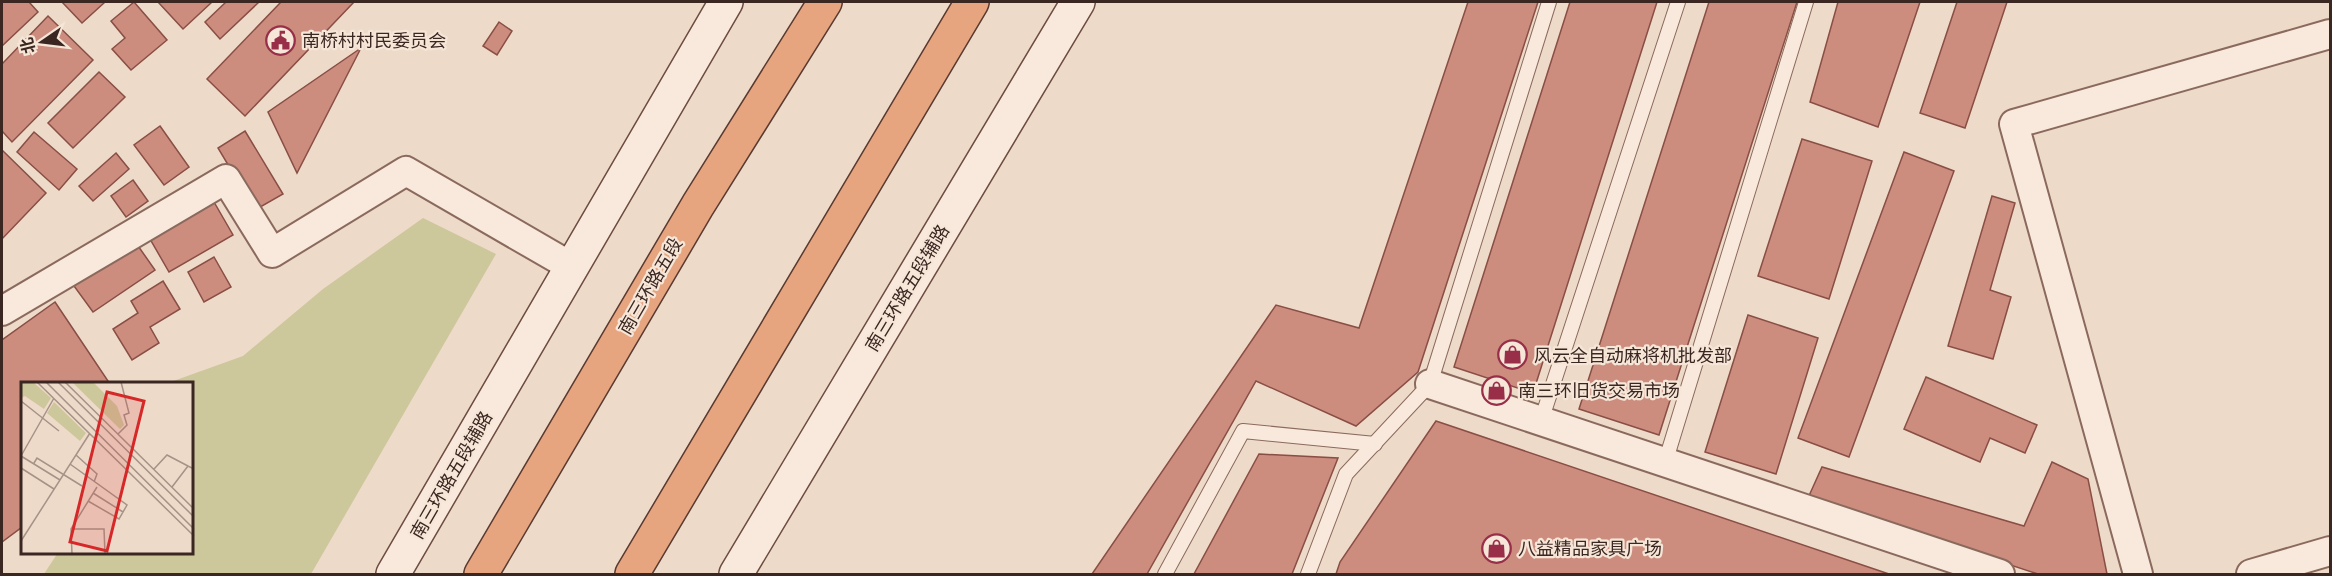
<svg xmlns="http://www.w3.org/2000/svg" width="2332" height="576" viewBox="0 0 2332 576" font-family="Lora,'Noto Sans SC',serif">
  <rect width="100%" height="100%" fill="#eedac9"/>
  <polygon fill="#cdc79c" points="423,218 496,254 311,574 44,574 57,554 192,554 192,384 165,384 243,356 323,289"/>
  <g fill="#cc8d7f" stroke="#894e44" stroke-width="1.5">
    <polygon points="2,2 29,2 38,12 2,46"/>
    <polygon points="62,2 105,2 82,23"/>
    <polygon points="134,2 167,40 131,70 112,49 125,38 111,21"/>
    <polygon points="158,2 212,2 183,29"/>
    <polygon points="226,2 259,2 220,39 205,22"/>
    <polygon points="281,2 354,2 245,116 207,79"/>
    <polygon points="1468,2 1538,2 1418,372 1356,426 1256,381 1147,574 1092,574 1276,305 1359,328"/>
    <polygon points="1570,2 1657,2 1533,393 1454,367"/>
    <polygon points="1709,2 1797,2 1659,435 1579,409"/>
    <polygon points="1838,2 1920,2 1878,127 1810,102"/>
    <polygon points="1957,2 2007,2 1965,128 1920,113"/>
    <polygon points="48,16 93,60 12,142 2,131 2,64"/>
    <polygon points="499,22 512,31 497,55 483,46"/>
    <polygon points="361,48 297,173 268,112"/>
    <polygon points="99,72 125,97 73,148 48,123"/>
    <polygon points="160,126 189,167 164,185 134,145"/>
    <polygon points="245,131 283,194 255,210 218,148"/>
    <polygon points="34,132 77,169 59,190 17,152"/>
    <polygon points="1802,139 1872,161 1829,299 1758,276"/>
    <polygon points="2,150 46,193 2,239"/>
    <polygon points="1904,152 1954,171 1849,457 1798,438"/>
    <polygon points="116,153 129,169 93,201 79,186"/>
    <polygon points="133,180 148,201 126,217 111,196"/>
    <polygon points="1992,196 2015,203 1990,290 2011,297 1993,359 1948,346"/>
    <polygon points="214,202 233,235 169,272 150,239"/>
    <polygon points="136,243 155,270 93,312 74,286"/>
    <polygon points="214,257 231,287 204,302 188,272"/>
    <polygon points="163,281 180,309 150,327 159,343 132,360 113,329 138,313 131,301"/>
    <polygon points="55,302 110,384 22,384 22,527 2,542 2,340"/>
    <polygon points="1748,315 1818,338 1776,474 1705,452"/>
    <polygon points="1926,377 2037,425 2025,453 1990,438 1980,462 1904,429"/>
    <polygon points="1436,421 1889,574 1336,574 1340,562"/>
    <polygon points="1259,454 1338,458 1292,574 1194,574"/>
    <polygon points="2052,462 2088,479 2107,574 2038,574 1808,498 1822,467 2024,526"/>
  </g>
  <g fill="none" stroke-linecap="round" stroke-linejoin="round">
    <defs>
      <g id="service">
        <polyline points="1541,421 1678,2"/>
        <polyline points="1665,463 1806,2"/>
        <polyline points="1165,574 1243,431 1375,444"/>
        <polyline points="1308,574 1346,474 1430,384 1549,2"/>
      </g>
      <g id="minor">
        <polyline points="2,311 226,179 272,253 406,171 572,267"/>
        <polyline points="1430,384 2000,574"/>
        <polyline points="2138,574 2014,124 2330,34"/>
        <polyline points="2251,574 2330,551"/>
      </g>
      <g id="secondary">
        <polyline points="393,574 726,2"/>
        <polyline points="736,574 1078,2"/>
      </g>
      <g id="trunk">
        <polyline points="481,574 698,205 825,2"/>
        <polyline points="632,574 972,2"/>
      </g>
    </defs>
    <use href="#service" stroke="#8a6a5d" stroke-width="16"/>
    <use href="#minor" stroke="#8a6a5d" stroke-width="32"/>
    <use href="#secondary" stroke="#6c4c40" stroke-width="36"/>
    <use href="#trunk" stroke="#593a31" stroke-width="36"/>
    <use href="#service" stroke="#f9e9dc" stroke-width="14"/>
    <use href="#minor" stroke="#f9e9dc" stroke-width="28"/>
    <use href="#secondary" stroke="#f9e9dc" stroke-width="33"/>
    <use href="#trunk" stroke="#e6a47f" stroke-width="33"/>
  </g>
  <defs>
    <symbol id="civic-ring" viewBox="-11 -11 22 22"><circle r="9.5" fill="#f6e6d8" stroke="#992e49" stroke-width="1.5"/><path d="M-.6-6.5H3V-4.5H.6V-3L4-1V1h2V6H-6V1h2V-1L-.6-3ZM-1.2 2.5V6h2.4V2.5Z" fill="#992e49"/></symbol>
    <symbol id="shop-ring" viewBox="-11 -11 22 22"><circle r="9.5" fill="#f6e6d8" stroke="#992e49" stroke-width="1.5"/><path d="M-5-2.5h2.3a2.7 3.5 0 0 1 5.4 0H5L5.5 6h-11ZM-1.5-2.5h3a1.5 2.3 0 0 0-3 0Z" fill="#992e49"/></symbol>
  </defs>
  <g fill-rule="evenodd">
    <use href="#civic-ring" x="264" y="24" width="33" height="33"/>
    <use href="#shop-ring" x="1496" y="338" width="33" height="33"/>
    <use href="#shop-ring" x="1480" y="374" width="33" height="33"/>
    <use href="#shop-ring" x="1480" y="532" width="33" height="33"/>
  </g>
  <g text-anchor="middle" dominant-baseline="central" stroke-width="4.5" stroke-linejoin="round" paint-order="stroke">
    <g font-size="18" fill="#3b2721" stroke="#f6e6d8" text-anchor="start">
      <text x="302" y="40">南桥村村民委员会</text>
      <text x="1534" y="355">风云全自动麻将机批发部</text>
      <text x="1518" y="390">南三环旧货交易市场</text>
      <text x="1518" y="548">八益精品家具广场</text>
    </g>
    <g font-size="18" fill="#3b2721" stroke="#f6e6d8">
      <text transform="translate(650 286) rotate(-60)">南三环路五段</text>
      <text transform="translate(907 288) rotate(-59)">南三环路五段辅路</text>
      <text transform="translate(451 475) rotate(-60)">南三环路五段辅路</text>
    </g>
  </g>
  <g transform="translate(21 382)">
    <rect width="172" height="172" fill="#eedac9"/>
    <path d="M0,0h12l18,16 -7,11 -19,-13 -4,2zM72,0l24,24 7,19 -4,4 -47,-46zM33,20l32,31 -6,8 -33,-28z" fill="#cdc79c"/>
    <path fill="none" stroke="#a69286" stroke-width="1.5" d="M16,0l157,154M25,0l148,147M37,0l136,135M44,0l129,127M0,19l38,30M97,52l9,-9 -3,-10 5,-2 -8,-31M55,73l21,19 -3,8M0,74l33,-58M0,74l39,24M13,81l3,-5 45,28M49,82l57,41 -8,14 -31,-18M0,86l33,21M133,87l13,-14 21,11M151,105l16,-21 6,3M72,111l30,19M51,147h32l1,25M0,159l69,-108M51,172l-1,-25 26,-42"/>
    <path fill="#d62828" fill-opacity="0.15" stroke="#d62828" stroke-width="3" d="M86,10l37,9 -37,150 -37,-9z"/>
    <rect width="172" height="172" fill="none" stroke="#3b2721" stroke-width="3"/>
  </g>
  <rect width="2332" height="576" fill="none" stroke="#3b2721" stroke-width="6"/>
  <g transform="translate(42 42) rotate(256)" stroke="#f6e6d8" stroke-width="4.5" paint-order="stroke">
  <path d="M0-4.5L10 22L0 15L-10 22Z" fill="#3b2721"/>
  <text y="-9" font-size="16" font-weight="bold" text-anchor="middle" fill="#3b2721">北</text>
  </g>
</svg>
